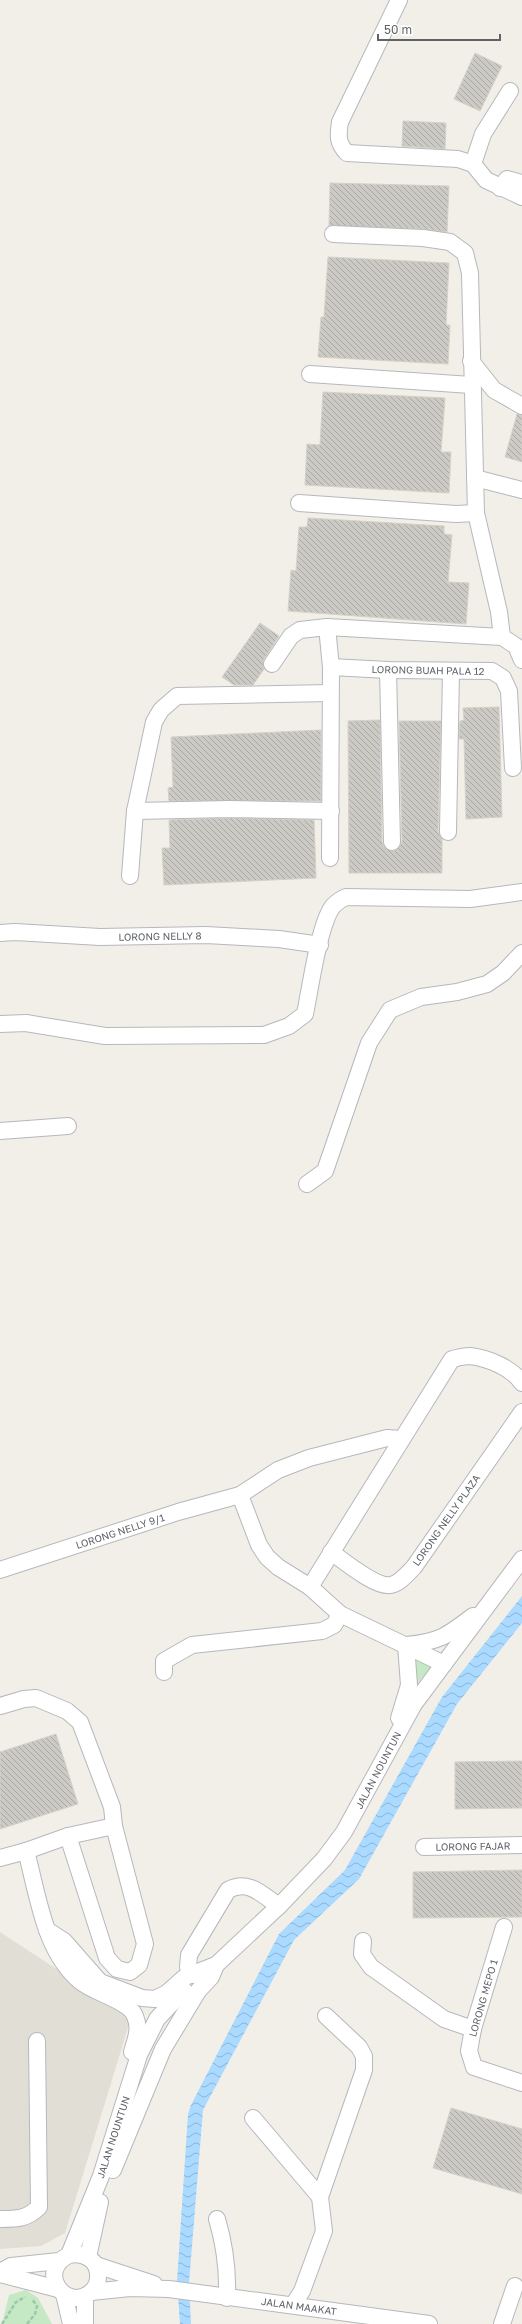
<svg xmlns="http://www.w3.org/2000/svg" width="522" height="2324" viewBox="0 0 522 2324" font-family="'Golos Text',sans-serif">
  <defs>
    <pattern id="water-waves" width="16" height="10" patternUnits="userSpaceOnUse"><rect width="16" height="10" fill="#aadaff"/><path d="M0 5q4-4 8 0t8 0" fill="none" stroke="#8eb4d2"/></pattern>
    <pattern id="building-back-hatch" width="6" height="6" patternUnits="userSpaceOnUse"><rect width="6" height="6" fill="#cccac5"/><path d="M-1 5l2 2M0 0l6 6M5-1l2 2" fill="none" stroke="#a9a8a4"/></pattern>
  </defs>
  <rect width="100%" height="100%" fill="#f1efe8"/>
  <polygon fill="#e1ded6" points="0,1932 131,2018 65,2233 41,2246 0,2249"/>
  <g fill="#c5e8c5">
    <polygon points="412,1659 431,1667 415,1686"/>
    <polygon points="26,2290 38,2298 52,2324 2,2324 9,2295"/>
  </g>
  <polygon fill="url(#water-waves)" points="522,1596 522,1623 457,1704 359,1879 294,1940 203,2110 189,2283 191,2324 180,2324 177,2281 188,2114 191,2105 279,1934 345,1870 442,1697"/>
  <g fill="url(#building-back-hatch)" stroke="#d6d1c6">
    <polygon points="475,53 502,66 480,111 454,99"/>
    <polygon points="403,121 446,123 445,149 402,146"/>
    <polygon points="330,183 449,186 447,232 424,229 329,226"/>
    <polygon points="328,257 449,263 446,325 450,325 448,364 318,357 321,317 324,317"/>
    <polygon points="323,392 445,398 441,452 451,452 449,493 305,485 307,444 320,445"/>
    <polygon points="517,414 522,415 522,462 505,457"/>
    <polygon points="308,518 444,526 444,534 452,535 448,582 469,583 466,624 288,611 291,570 296,571 299,527 307,527"/>
    <polygon points="260,623 279,636 264,659 263,664 264,669 253,685 234,685 222,677"/>
    <polygon points="499,707 502,817 466,819 464,739 459,739 460,721 464,720 463,708"/>
    <polygon points="380,720 382,842 384,847 392,851 397,850 402,842 399,721 441,721 438,832 442,839 442,873 349,873 348,721"/>
    <polygon points="321,730 321,801 169,801 168,788 173,787 171,737"/>
    <polygon points="230,818 314,820 316,878 164,885 162,848 170,848 169,820"/>
    <polygon points="56,1734 78,1804 0,1829 0,1752"/>
    <polygon points="522,1761 522,1808 455,1809 455,1762"/>
    <polygon points="522,1870 522,1917 413,1918 413,1872"/>
    <polygon points="451,2108 522,2129 522,2194 433,2168"/>
  </g>
  <g fill="none" stroke-linecap="round" stroke-linejoin="round">
    <defs>
      <g id="minor">
        <path d="M399,0l-59,122c-2,13 -3,21 7,31l111,6 15,5 13,16 36,17"/>
        <polyline points="473,164 483,134 510,91"/>
        <polyline points="500,188 507,179 522,183"/>
        <polyline points="333,234 423,238 450,242 465,253 470,273 476,513 499,612 502,637 516,646 522,660"/>
        <polyline points="471,361 494,390 522,406"/>
        <polyline points="310,374 471,385"/>
        <polyline points="475,478 522,490"/>
        <polyline points="299,503 456,514 476,513"/>
        <polyline points="327,627 331,667 330,858"/>
        <polyline points="272,664 291,636 300,630 327,627 502,637"/>
        <polyline points="331,667 388,670 492,671 503,678 509,691 513,768"/>
        <polyline points="388,670 392,842"/>
        <polyline points="135,811 230,809 331,811"/>
        <polyline points="448,832 451,671"/>
        <polyline points="130,876 135,811 154,722 161,710 177,696 330,693"/>
        <polyline points="0,933 15,932 100,937 206,935 279,939 320,945"/>
        <path d="M0,1024l26,-1 79,13 159,-1 25,-9 16,-12c5,-24 14,-90 28,-108 4,-4 8,-7 13,-9l124,2 52,-7"/>
        <polyline points="0,1131 68,1126"/>
        <polyline points="307,1184 325,1171 369,1043 390,1010 421,997 457,992 487,984 503,973 522,953"/>
        <polyline points="240,1495 259,1545 267,1557 278,1567 310,1587 340,1614 444,1664"/>
        <path d="M331,1552c13,9 45,36 60,33 9,-2 17,-12 23,-18l108,-155"/>
        <polyline points="0,1570 178,1512 240,1495 278,1470 309,1458 387,1438 401,1439"/>
        <path d="M310,1587l142,-228c5,-1 12,-3 18,-3 18,2 42,12 52,27"/>
        <path d="M406,1645c33,-3 41,-9 67,-29"/>
        <polyline points="164,1672 164,1661 192,1645 322,1631 334,1625 340,1614"/>
        <polyline points="0,1706 24,1699 36,1698 67,1711 80,1722 112,1807 114,1826 145,1944 139,1965 130,1972 117,1969 107,1958 68,1836"/>
        <polyline points="399,1718 409,1685 406,1645"/>
        <polyline points="424,1847 522,1845"/>
        <path d="M26,1851c12,44 18,100 54,130 14,12 47,19 54,33 7,14 2,24 -2,38"/>
        <polyline points="0,1858 26,1851 68,1836 114,1826"/>
        <polyline points="504,1927 473,2029 469,2051 474,2067 522,2083"/>
        <polyline points="47,1930 64,1941 100,1982 142,1998 155,1999 167,1993 185,1977 216,1965 279,1906 324,1859 344,1832 414,1704 522,1559"/>
        <polyline points="363,1941 362,1954 371,1967 444,2019 473,2029"/>
        <path d="M193,1975l-5,-8 1,-12 39,-65c21,-11 34,5 51,16"/>
        <polyline points="253,2118 320,2197"/>
        <polyline points="113,2170 163,2049 198,1991 211,1977 216,1965"/>
        <path d="M0,2219c17,0 27,0 39,-12l-2,-166"/>
        <path d="M217,2219c8,27 11,51 10,79"/>
        <path d="M69,2255c15,-3 30,5 29,22 0,6 -3,12 -8,16 -25,19 -54,-22 -21,-38l32,-79 38,-121 18,-36 27,-29"/>
        <polyline points="88,2257 100,2202"/>
        <polyline points="96,2265 154,2284"/>
        <polyline points="0,2272 11,2266 59,2261"/>
        <polyline points="0,2274 58,2289"/>
        <polyline points="91,2292 130,2288 169,2289 429,2324"/>
        <polyline points="64,2294 71,2324"/>
        <polyline points="293,2305 302,2291 324,2231 320,2197 364,2070 364,2056 359,2047 326,2016"/>
        <polyline points="85,2324 85,2296"/>
        <polyline points="502,2324 515,2286"/>
      </g>
    </defs>
    <use href="#minor" stroke="#b5b8bc" stroke-width="18"/>
    <g stroke="#9cc7a9" stroke-width="2.5" stroke-dasharray="4 2" stroke-linecap="butt">
      <polyline points="2,2324 16,2302 25,2297"/>
      <polyline points="27,2324 35,2314 37,2306 32,2299"/>
    </g>
    <use href="#minor" stroke="#fff" stroke-width="16"/>
  </g>
  <g text-anchor="middle" dominant-baseline="central" stroke-width="3" stroke-linejoin="round" paint-order="stroke">
    <g font-size="10" fill="#5f6368" stroke="#fff">
      <text transform="translate(428 670) rotate(1)">LORONG BUAH PALA 12</text>
      <text transform="translate(160 936) rotate(-1)">LORONG NELLY 8</text>
      <text transform="translate(446 1520) rotate(-55)">LORONG NELLY PLAZA</text>
      <text transform="translate(120 1531) rotate(-18)">LORONG NELLY 9/1</text>
      <text transform="translate(378 1770) rotate(-62)">JALAN NOUNTUN</text>
      <text transform="translate(473 1846) rotate(-1)">LORONG FAJAR</text>
      <text transform="translate(483 1998) rotate(-74)">LORONG MEPO 1</text>
      <text transform="translate(113 2137) rotate(-72)">JALAN NOUNTUN</text>
      <text transform="translate(299 2306) rotate(8)">JALAN MAAKAT</text>
    </g>
  </g>
  <path d="M378 34v6h122v-6" fill="none" stroke="#5f6368" stroke-width="2"/>
  <text x="384" y="34" font-size="12" fill="#5f6368" stroke="#ffffff" stroke-width="3" paint-order="stroke">50 m</text>
</svg>
